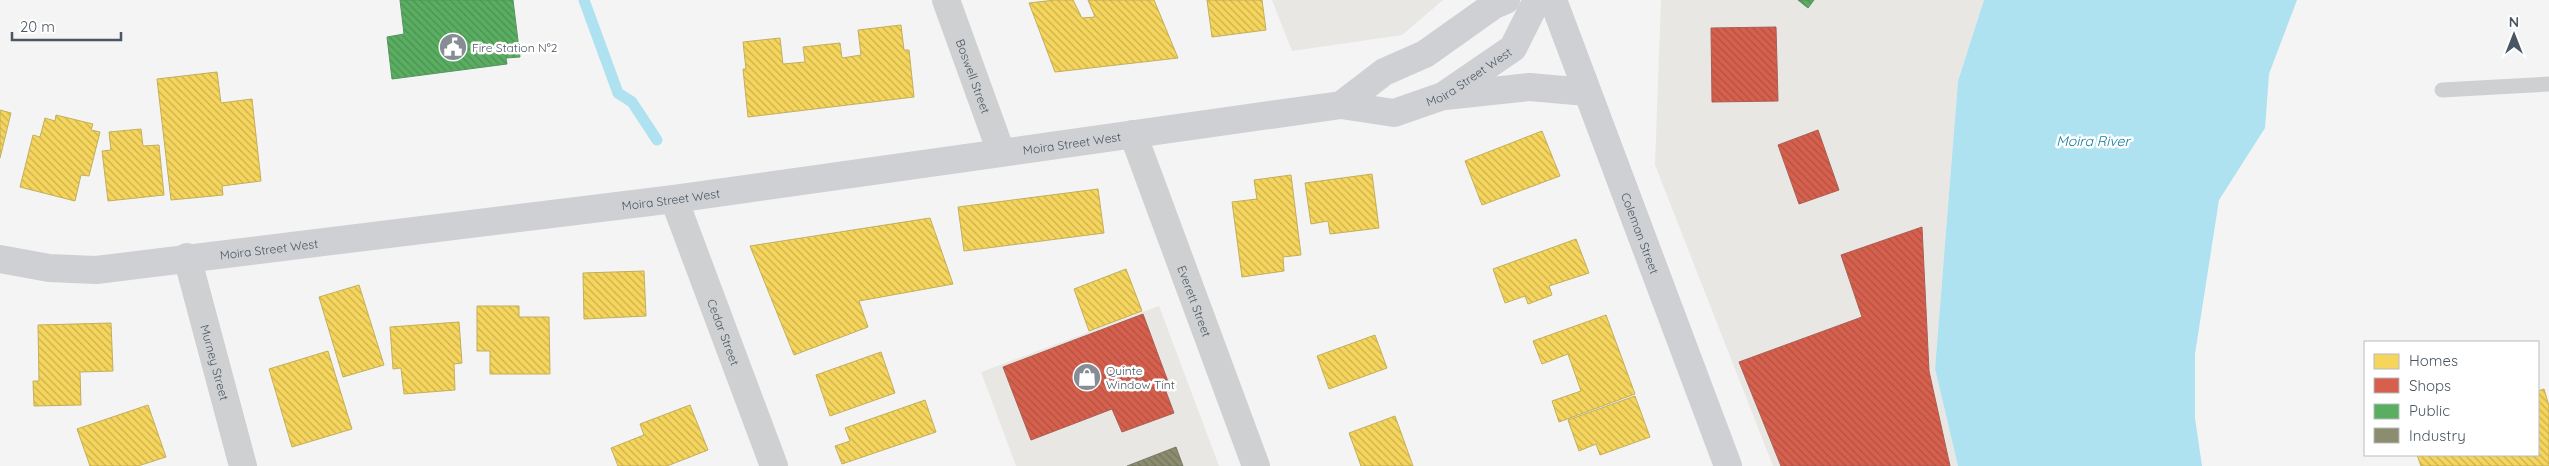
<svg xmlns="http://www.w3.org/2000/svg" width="2549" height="466" viewBox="0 0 2549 466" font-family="Quicksand,sans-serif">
  <defs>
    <pattern id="homes-back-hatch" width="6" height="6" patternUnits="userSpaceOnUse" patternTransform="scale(1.25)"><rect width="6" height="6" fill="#f6d55c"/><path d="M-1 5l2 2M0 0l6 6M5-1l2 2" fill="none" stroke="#c9b04f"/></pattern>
    <pattern id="shops-back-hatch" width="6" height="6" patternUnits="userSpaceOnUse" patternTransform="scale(1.25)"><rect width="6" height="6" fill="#d6604d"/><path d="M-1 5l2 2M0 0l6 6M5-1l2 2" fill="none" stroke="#b05243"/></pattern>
    <pattern id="public-back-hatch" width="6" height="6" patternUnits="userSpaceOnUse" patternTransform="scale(1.25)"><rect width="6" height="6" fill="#5aae61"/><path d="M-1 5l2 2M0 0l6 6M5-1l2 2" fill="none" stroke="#4c9053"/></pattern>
    <pattern id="industry-back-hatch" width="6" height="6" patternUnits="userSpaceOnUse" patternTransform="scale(1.25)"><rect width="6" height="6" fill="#8c8c6e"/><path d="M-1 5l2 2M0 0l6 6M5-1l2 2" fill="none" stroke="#74755e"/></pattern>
  </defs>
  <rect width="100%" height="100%" fill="#f4f4f4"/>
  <g fill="#e8e7e3">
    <polygon points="1272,0 1443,0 1402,35 1292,51"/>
    <polygon points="1661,0 1984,0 1958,81 1935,369 1958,466 1773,466 1655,165"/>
    <polygon points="1159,306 1219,466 1016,466 981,372"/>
  </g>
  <polygon fill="#aee2f0" points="1984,0 2297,0 2269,74 2265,128 2219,200 2195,354 2195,418 2202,466 1958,466 1935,369 1958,81"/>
  <g fill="url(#homes-back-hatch)" stroke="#c2af5e">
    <polygon points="1055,0 1073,0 1082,18 1095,17 1088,0 1154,0 1178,58 1055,72 1029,3"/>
    <polygon points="1207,0 1262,0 1266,30 1212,37"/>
    <polygon points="901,25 904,50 909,50 914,97 748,117 743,69 746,69 743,42 780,38 783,64 805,62 803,47 840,43 842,58 861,55 858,30"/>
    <polygon points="217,72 221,103 252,99 261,181 222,186 223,195 171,200 157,79"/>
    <polygon points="0,110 11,113 0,158"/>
    <polygon points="56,115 93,124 91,130 100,132 89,176 81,175 75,201 20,187 33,135 40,137 45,118 55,121"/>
    <polygon points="141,129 143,146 159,145 164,195 108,201 102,151 111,150 109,132"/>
    <polygon points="1542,131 1560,176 1482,205 1465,161"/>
    <polygon points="1372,174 1379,228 1330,234 1328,221 1311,224 1305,183"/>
    <polygon points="1291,175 1301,255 1283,257 1284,271 1242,277 1232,202 1257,199 1254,180"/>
    <polygon points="1098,189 1104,233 964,251 958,207"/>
    <polygon points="930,218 953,284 859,301 868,327 794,355 750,246"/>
    <polygon points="1576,239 1589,273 1549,286 1552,295 1528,304 1525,296 1505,303 1493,269"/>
    <polygon points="1126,269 1142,311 1089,331 1074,289"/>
    <polygon points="644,271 646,316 584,319 583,273"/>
    <polygon points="359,285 384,365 343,377 319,297"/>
    <polygon points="477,306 519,306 519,317 549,317 550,374 490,374 490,351 477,351"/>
    <polygon points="1606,315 1635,394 1559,422 1552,401 1581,391 1568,354 1542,364 1533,341"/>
    <polygon points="459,322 462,363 454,364 455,390 404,394 401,368 393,369 390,327"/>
    <polygon points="111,323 113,371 80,372 81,405 34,406 33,381 39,381 38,325"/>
    <polygon points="1375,335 1387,368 1329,389 1317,356"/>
    <polygon points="328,351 352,429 292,447 269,369"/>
    <polygon points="881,352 895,393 830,416 816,375"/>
    <polygon points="2544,389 2549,406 2549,466 2421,466 2417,455 2538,455 2538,391"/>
    <polygon points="1635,396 1650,437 1600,455 1596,444 1579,451 1568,420"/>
    <polygon points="925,400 936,432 842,464 835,446 850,441 845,428"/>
    <polygon points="148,405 166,457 138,466 90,466 77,429"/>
    <polygon points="690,405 708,450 667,466 618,466 611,448 644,435 640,424"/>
    <polygon points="1395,416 1413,466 1361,466 1349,433"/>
  </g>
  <g fill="url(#shops-back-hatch)" stroke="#ac5d53">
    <polygon points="1776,27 1778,101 1712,102 1711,28"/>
    <polygon points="1818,130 1839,190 1799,204 1778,145"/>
    <polygon points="1922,227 1929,371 1950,466 1781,466 1739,362 1862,317 1841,255"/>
    <polygon points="1143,314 1170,387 1165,389 1174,413 1122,432 1112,409 1031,440 1003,367"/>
  </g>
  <g fill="url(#public-back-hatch)" stroke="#559461">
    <polygon points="400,0 513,0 520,57 506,58 507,64 392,79 387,37 404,34"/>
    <polygon points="1798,0 1814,0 1808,8"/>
  </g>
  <polygon fill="url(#industry-back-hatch)" stroke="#787c6a" points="1176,447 1183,466 1127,466"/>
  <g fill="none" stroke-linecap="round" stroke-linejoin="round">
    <polyline stroke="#aee2f0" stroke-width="11" points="584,0 618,93 632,102 657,140"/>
    <polyline stroke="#ced0d2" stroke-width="15" points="2442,90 2549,84"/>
    <g stroke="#ced0d2" stroke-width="28">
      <path id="s1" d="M946,0l55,152"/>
      <path id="s2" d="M1133,134l123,332"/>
      <path id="s3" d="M674,199l100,267"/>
      <path id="s4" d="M187,257l56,209"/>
    </g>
    <g stroke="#ced0d4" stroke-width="28">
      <path id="s5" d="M1553,0l175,466"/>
      <polyline points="1445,96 1529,87 1587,92"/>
      <polyline points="1341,105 1384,72 1425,54 1494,5 1506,0"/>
      <path id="s6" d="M0,259l49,9 47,2 578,-71 667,-94 53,8 49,-17 70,-48 24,-48"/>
    </g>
  </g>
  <defs>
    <symbol id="civic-disc" viewBox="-11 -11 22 22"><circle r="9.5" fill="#868d94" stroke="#fff"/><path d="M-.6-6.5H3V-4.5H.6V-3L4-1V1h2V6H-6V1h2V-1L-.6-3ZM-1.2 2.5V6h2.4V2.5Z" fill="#fff"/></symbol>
    <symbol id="shop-disc" viewBox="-11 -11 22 22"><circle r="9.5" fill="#868d94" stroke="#fff"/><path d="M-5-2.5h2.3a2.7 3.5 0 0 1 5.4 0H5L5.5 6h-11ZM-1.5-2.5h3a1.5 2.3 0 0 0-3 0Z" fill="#fff"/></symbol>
  </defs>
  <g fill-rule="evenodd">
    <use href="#civic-disc" x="437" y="31" width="32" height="32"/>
    <use href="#shop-disc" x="1071" y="361" width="32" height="32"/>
  </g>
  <g text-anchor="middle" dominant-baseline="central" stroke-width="5" stroke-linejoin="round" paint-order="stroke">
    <g font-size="12" fill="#4a5661" stroke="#fff" text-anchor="start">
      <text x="472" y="47">Fire Station N°2</text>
      <text x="1106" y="370">Quinte<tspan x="1106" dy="14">Window Tint</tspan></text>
    </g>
    <g font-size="12" fill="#4a5661" stroke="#fff">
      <text stroke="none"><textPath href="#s6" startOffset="1490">Moira Street West</textPath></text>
      <text stroke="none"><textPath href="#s1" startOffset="81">Boswell Street</textPath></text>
      <text stroke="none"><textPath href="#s6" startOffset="1081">Moira Street West</textPath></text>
      <text stroke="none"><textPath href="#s6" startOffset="676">Moira Street West</textPath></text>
      <text stroke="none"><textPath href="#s5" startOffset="249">Coleman Street</textPath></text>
      <text stroke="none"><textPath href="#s6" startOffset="271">Moira Street West</textPath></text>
      <text stroke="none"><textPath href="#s2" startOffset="178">Everett Street</textPath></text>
      <text stroke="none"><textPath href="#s3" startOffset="142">Cedar Street</textPath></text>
      <text stroke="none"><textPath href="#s4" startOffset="109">Murney Street</textPath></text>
    </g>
    <g font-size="14" font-style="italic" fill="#0c7c9b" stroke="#fff">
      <text x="2093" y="141">Moira River</text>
    </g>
  </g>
  <rect x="2364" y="341" width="175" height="115" fill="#ffffff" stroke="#b7bbc0"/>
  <rect x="2374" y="354" width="25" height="15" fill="#f6d55c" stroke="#b7bbc0"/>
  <text x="2409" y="366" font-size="15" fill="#4a5661">Homes</text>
  <rect x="2374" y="378" width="25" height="15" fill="#d6604d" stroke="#b7bbc0"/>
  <text x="2409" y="391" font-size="15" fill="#4a5661">Shops</text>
  <rect x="2374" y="404" width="25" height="15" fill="#5aae61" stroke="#b7bbc0"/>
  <text x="2409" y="416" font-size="15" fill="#4a5661">Public</text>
  <rect x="2374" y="428" width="25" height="15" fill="#8c8c6e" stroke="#b7bbc0"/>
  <text x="2409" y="441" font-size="15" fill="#4a5661">Industry</text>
  <g transform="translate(2514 35)" stroke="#ffffff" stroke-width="4" paint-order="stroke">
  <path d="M0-4L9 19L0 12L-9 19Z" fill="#4a5661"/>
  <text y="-8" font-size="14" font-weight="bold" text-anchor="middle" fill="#4a5661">N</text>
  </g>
  <path d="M12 32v8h109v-8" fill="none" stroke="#4a5661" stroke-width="2.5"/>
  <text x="20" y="32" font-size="15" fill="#4a5661" stroke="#ffffff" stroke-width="4" paint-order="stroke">20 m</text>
</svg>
